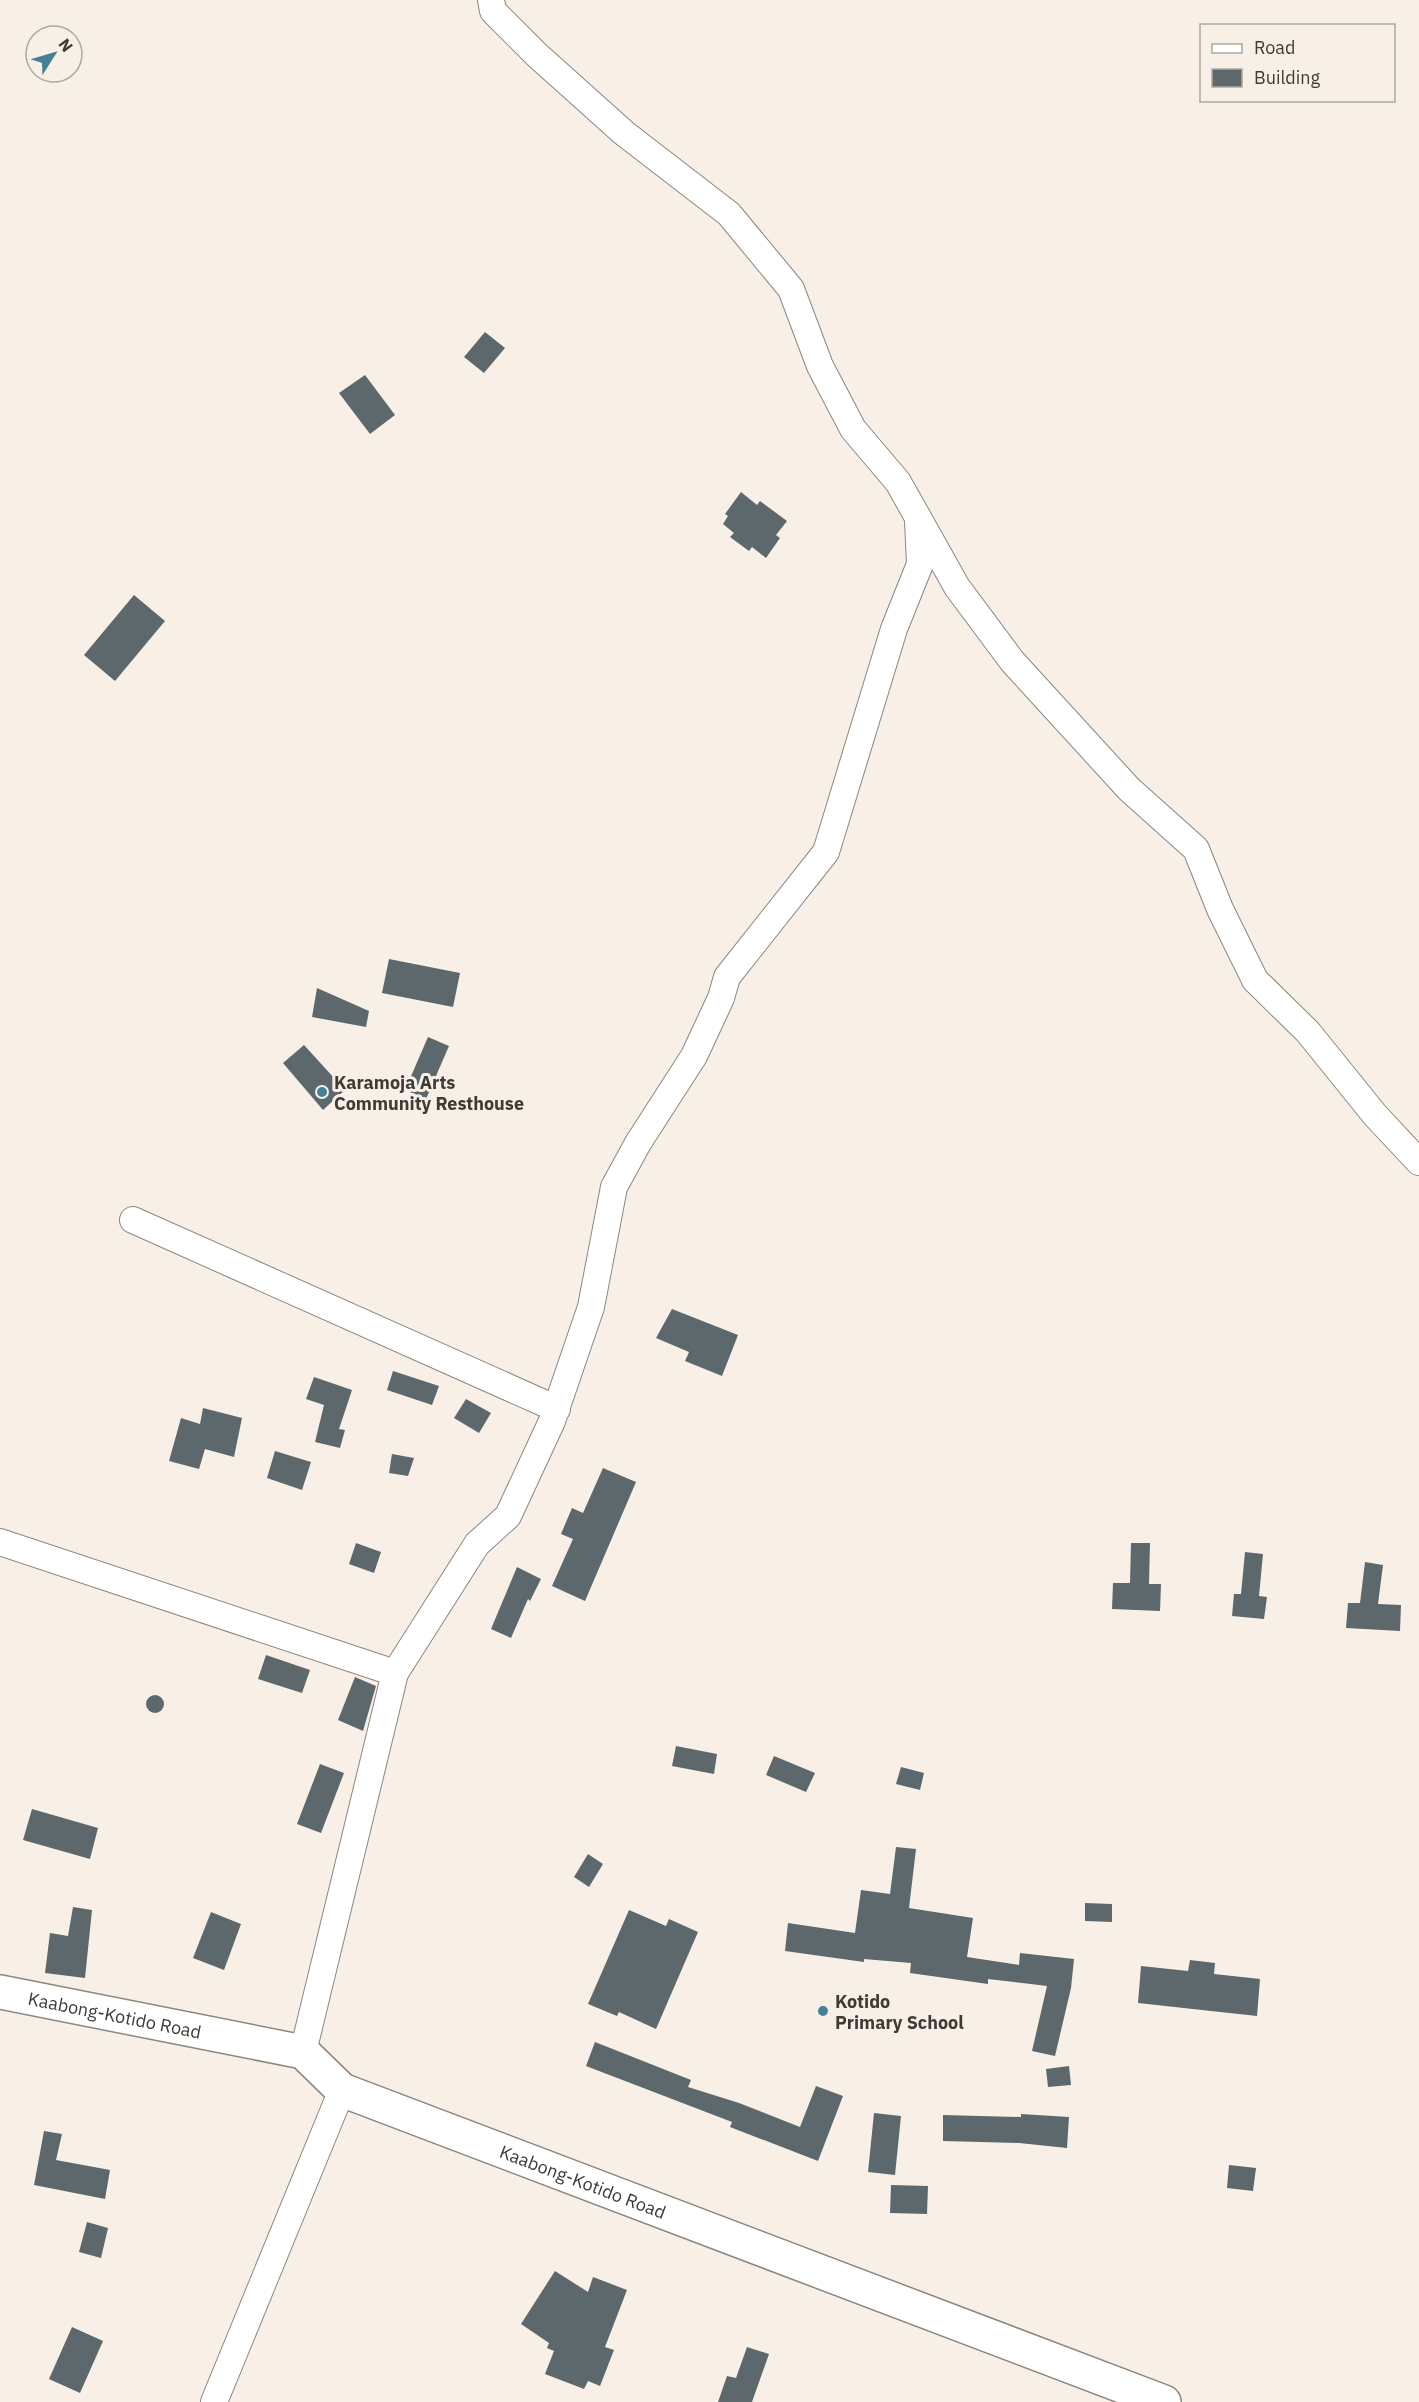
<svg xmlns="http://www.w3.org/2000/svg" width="1419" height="2402" viewBox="0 0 1419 2402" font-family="'IBM Plex Sans',sans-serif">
  <rect width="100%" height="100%" fill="#f8f0e6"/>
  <g fill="#5d686c">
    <polygon points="485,332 505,348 484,373 464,357"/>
    <polygon points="365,375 395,415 370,434 339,393"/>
    <polygon points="741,492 757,505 760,501 787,521 776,535 780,538 766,558 752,547 749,551 730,537 734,533 723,524 728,516 725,514"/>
    <polygon points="134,595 165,621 115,681 84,655"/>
    <polygon points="389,959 460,973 453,1007 382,993"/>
    <polygon points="317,988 369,1011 366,1027 312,1017"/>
    <polygon points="428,1037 449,1046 426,1099 405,1090"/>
    <polygon points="304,1045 345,1090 323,1110 283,1063"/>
    <polygon points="672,1309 738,1335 722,1376 685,1361 689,1352 656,1338"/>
    <polygon points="393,1371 439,1386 432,1405 387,1390"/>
    <polygon points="314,1377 352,1390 339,1429 345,1430 340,1448 315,1442 324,1405 306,1399"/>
    <polygon points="466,1399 491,1413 479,1433 454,1418"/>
    <polygon points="203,1408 242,1418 234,1457 205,1449 199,1469 169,1461 181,1418 200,1424"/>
    <polygon points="275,1451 311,1462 302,1490 267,1478"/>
    <polygon points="392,1454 414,1458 408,1476 389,1473"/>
    <polygon points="603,1468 636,1482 585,1601 552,1586 573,1539 561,1534 572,1508 583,1513"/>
    <polygon points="356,1543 381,1552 374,1573 349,1564"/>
    <polygon points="1131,1543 1150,1543 1149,1584 1161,1584 1160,1611 1112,1609 1113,1583 1130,1583"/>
    <polygon points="1245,1552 1263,1554 1259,1596 1267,1597 1264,1619 1232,1616 1234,1594 1241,1594"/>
    <polygon points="1365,1562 1383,1565 1378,1604 1401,1605 1400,1631 1346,1628 1348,1603 1360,1603"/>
    <polygon points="517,1567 541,1579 530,1601 528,1599 511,1638 491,1629"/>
    <polygon points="266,1655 310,1670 302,1693 258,1679"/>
    <polygon points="355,1677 376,1686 363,1731 338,1720"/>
    <circle cx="155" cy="1704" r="9"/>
    <polygon points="676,1746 717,1754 714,1774 672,1766"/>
    <polygon points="774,1756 815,1773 806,1792 766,1775"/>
    <polygon points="320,1764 344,1773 321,1833 297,1824"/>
    <polygon points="901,1767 924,1773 920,1790 896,1784"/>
    <polygon points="32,1809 98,1828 90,1859 23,1840"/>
    <polygon points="896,1847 916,1849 909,1908 973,1918 967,1957 1019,1965 1020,1953 1074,1959 1071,1988 1055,2056 1032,2051 1047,1986 988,1979 988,1984 910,1973 911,1963 864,1959 864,1962 785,1951 788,1923 855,1933 861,1890 890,1894"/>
    <polygon points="588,1854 603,1864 589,1887 574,1877"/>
    <polygon points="1085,1903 1112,1904 1112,1922 1085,1921"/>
    <polygon points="73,1907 92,1910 85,1978 45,1973 50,1933 68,1936"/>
    <polygon points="629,1910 666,1926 669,1919 698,1932 656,2029 619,2012 617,2016 588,2004"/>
    <polygon points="211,1912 241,1924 224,1970 193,1958"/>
    <polygon points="1190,1960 1215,1963 1214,1974 1260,1979 1257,2016 1138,2003 1141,1966 1188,1971"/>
    <polygon points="595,2042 691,2080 688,2087 739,2103 800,2127 816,2086 843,2096 818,2161 730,2127 732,2122 586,2066"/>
    <polygon points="1069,2066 1071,2085 1048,2087 1046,2069"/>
    <polygon points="874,2113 901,2116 895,2175 868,2172"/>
    <polygon points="1021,2114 1069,2117 1067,2148 1019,2143 943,2141 943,2115 1021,2117"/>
    <polygon points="44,2131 62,2134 56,2160 110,2170 105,2199 34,2185"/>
    <polygon points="1229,2165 1256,2168 1253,2191 1227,2188"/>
    <polygon points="891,2185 928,2186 927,2214 890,2213"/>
    <polygon points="87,2222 108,2228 101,2258 79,2252"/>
    <polygon points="555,2271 588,2292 593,2277 627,2290 605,2347 614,2350 600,2386 588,2381 584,2389 545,2374 554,2351 547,2348 549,2343 521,2324"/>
    <polygon points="72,2327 103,2341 80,2393 49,2379"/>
    <polygon points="747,2347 769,2354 752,2402 718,2402 727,2376 736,2378"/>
  </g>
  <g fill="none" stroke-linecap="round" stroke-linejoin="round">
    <defs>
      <g id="street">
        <polyline points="491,0 493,11 537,55 624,133 729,214 791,289 820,366 853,429 898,482 957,587 1012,661 1129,789 1196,849 1220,909 1255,980 1308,1032 1375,1115 1419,1162"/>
        <polyline points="133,1220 557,1409"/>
        <polyline points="0,1542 395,1673 303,2052"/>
        <polyline points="395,1673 477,1544 508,1516 552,1421 591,1307 614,1187 638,1143 694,1056 721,998 727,977 826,852 894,629 920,564 918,521"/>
        <polyline points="214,2402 342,2090"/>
      </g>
      <g id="secondary">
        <path id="s1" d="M0,1992l303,60 39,38 822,312"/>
      </g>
    </defs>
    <use href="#street" stroke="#8d867d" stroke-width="28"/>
    <use href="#secondary" stroke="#8d867d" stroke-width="36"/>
    <use href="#street" stroke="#fff" stroke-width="26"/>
    <use href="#secondary" stroke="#fff" stroke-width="33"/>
  </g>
  <g fill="#438196" stroke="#f8f0e6" stroke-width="2">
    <circle cx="322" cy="1092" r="6"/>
    <circle cx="823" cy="2011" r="6"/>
  </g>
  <g text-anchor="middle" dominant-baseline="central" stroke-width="6" stroke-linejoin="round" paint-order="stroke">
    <g font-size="18" font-weight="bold" fill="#3e3b37" stroke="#f8f0e6" text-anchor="start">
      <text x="334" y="1082">Karamoja Arts<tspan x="334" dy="21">Community Resthouse</tspan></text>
      <text x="835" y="2001">Kotido<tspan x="835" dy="21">Primary School</tspan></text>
    </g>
    <g font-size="18" fill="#3e3b37" stroke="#f8f0e6">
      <text stroke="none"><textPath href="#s1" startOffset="117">Kaabong-Kotido Road</textPath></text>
      <text stroke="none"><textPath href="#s1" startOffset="621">Kaabong-Kotido Road</textPath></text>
    </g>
  </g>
  <rect x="1200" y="24" width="195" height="78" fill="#f8f0e6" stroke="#aea8a0" stroke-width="1.5"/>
  <rect x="1212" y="44" width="30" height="9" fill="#ffffff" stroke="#aea8a0" stroke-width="1.5"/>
  <text x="1254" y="54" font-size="18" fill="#3e3b37">Road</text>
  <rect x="1212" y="69" width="30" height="18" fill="#5d686c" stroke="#aea8a0" stroke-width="1.5"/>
  <text x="1254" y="84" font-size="18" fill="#3e3b37">Building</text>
  <g transform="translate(54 54) rotate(53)"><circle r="28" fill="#f8f0e6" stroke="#aea8a0" stroke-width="1.5"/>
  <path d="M0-4.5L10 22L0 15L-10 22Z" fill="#438196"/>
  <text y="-9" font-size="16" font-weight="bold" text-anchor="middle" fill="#3e3b37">N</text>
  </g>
</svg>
